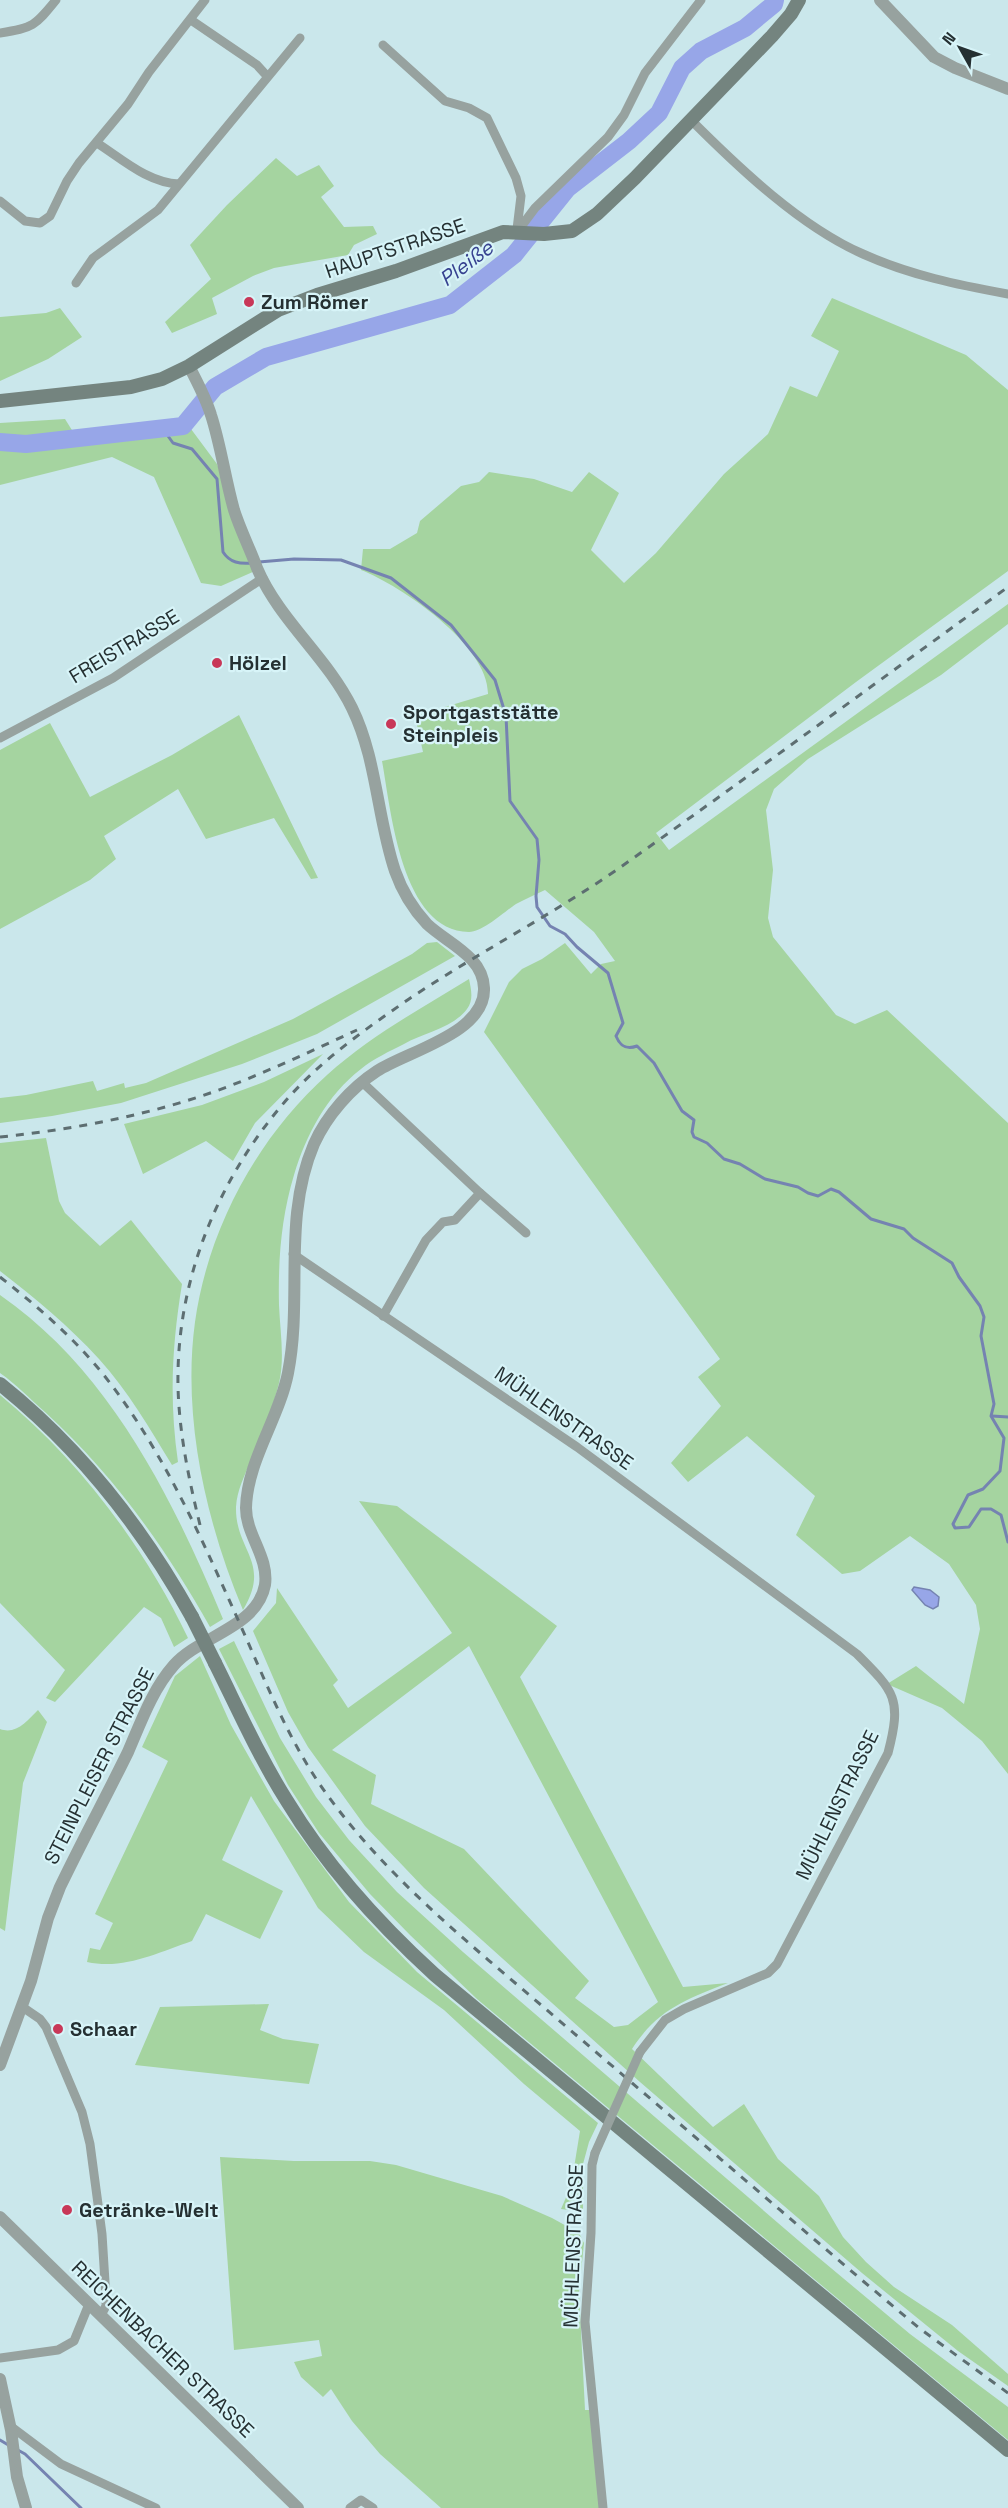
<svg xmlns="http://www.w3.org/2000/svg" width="1008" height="2508" viewBox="0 0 1008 2508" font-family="'Space Grotesk',sans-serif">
  <rect width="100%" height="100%" fill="#cae7eb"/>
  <g fill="#a5d4a0" fill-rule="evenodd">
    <polygon points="276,158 297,176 319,165 334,186 321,197 344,227 373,226 377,234 354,245 348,255 274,268 253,276 212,298 217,314 172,333 165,322 211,279 190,245 227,205"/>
    <path d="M832,298l134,57 42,35v181l-152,111 -200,151 13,17 339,-246v20l-67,51 -133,84 -34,30 -8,21 7,60 -5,48 5,19 63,78 19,9 32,-14 121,113v651l-26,-33 -40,-33 -55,-24 29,-18 48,38 16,-75 -4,-24 -27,-41 -39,-28 -50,35 -18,3 -46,-39 19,-39 -68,-60 -59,46 -17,-19 50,-57 -23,-29 22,-18 -236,-327 25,-50 13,-13 20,-10 23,-16 26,31 10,-10 14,-3 -21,-29 -49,-42c-10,5 -20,9 -29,14 -12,8 -33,28 -47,28 -68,-1 -78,-122 -87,-171l41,-9 -8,-36 73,-22c1,-48 -86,-108 -127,-124l2,-21h27l27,-16 3,-12 41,-35 18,-4 10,-10 45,7 38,13 17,-20 30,21 -28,57 33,33 32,-30 68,-79 44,-40 22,-48 27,11 22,-46 -28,-15z"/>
    <polygon points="60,308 82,337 48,359 0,381 0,317 46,313"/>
    <polygon points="65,419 75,435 191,429 217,464 255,571 221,586 201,583 154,477 112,457 0,485 0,423"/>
    <polygon points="239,715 318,878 311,879 274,818 206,839 178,789 104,836 116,859 90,880 0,929 0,750 50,723 90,797 172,755"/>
    <polygon points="437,942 455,956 317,1034 242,1064 121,1103 52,1116 0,1123 0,1098 26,1095 93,1081 97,1091 124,1083 125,1088 146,1083 293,1019 412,954 427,943"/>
    <path d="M469,979c2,10 5,21 -2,30 -14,19 -44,24 -63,35 -14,7 -31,15 -43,25 -34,26 -55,66 -67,106 -13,43 -16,86 -15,130 1,26 6,53 0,78 -6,26 -18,52 -28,77 -6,15 -14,30 -15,47 -1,44 36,55 7,103 -37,-88 -61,-192 -48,-288 13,-93 62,-184 132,-247 42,-38 93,-66 142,-96z"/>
    <polygon points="323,1054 255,1123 233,1161 206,1141 143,1174 124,1124 202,1105 264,1082"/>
    <path d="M46,1138l13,63 6,12 35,33 31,-26 51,64c-10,61 -13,116 -4,178l-6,3c-22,-36 -44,-74 -73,-106 -30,-33 -64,-61 -99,-88v-128z"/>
    <path d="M0,1295c110,76 173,204 223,324l-13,8c-45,-80 -97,-153 -165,-215 -15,-13 -29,-28 -45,-39z"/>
    <path d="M0,1395c79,65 144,151 188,243l-14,9 -13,-29 -17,-11 -89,95 -9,-4 19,-28 -65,-67z"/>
    <path d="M359,1501l38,5 160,120 -37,51 163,310 45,-4c-42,16 -71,27 -96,66l81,78 31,-23 34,55 41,37 24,41 23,25 28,25 58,38 56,49v12l-50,-35 -96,-78 -222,-191 -216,-194 -59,-62 -57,-79 -20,-35 -35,-81 23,-28 1,-15 61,92 -5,5 15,23 104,-75zM469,1646l189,356 -30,23 -14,2 -39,-29 14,-17 -125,-132 -93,-45 5,-29 -44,-25z"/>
    <polygon points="234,1641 280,1738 316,1797 349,1840 397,1892 463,1952 813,2253 910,2334 1008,2407 1008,2440 477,1999 410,1935 370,1894 319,1833 288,1785 219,1649"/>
    <path d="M200,1656l31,69 43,76 75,101 68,70 181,151 -9,19 -6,22v45l-6,2 -16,-2 10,-23 9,-55 -56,-47 -80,-74 -80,-58 -46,-44 -67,-112 -29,64 61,31 -23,48 -54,-25 -14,27c-35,12 -68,29 -105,21l3,-14 10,2 13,-27 -18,-9 73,-153 -26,-14 33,-71z"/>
    <path d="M38,1710l9,12 -24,61 -18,148 -5,-3v-199c16,6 27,-8 38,-19z"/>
    <polygon points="269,2004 260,2030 283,2039 319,2044 309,2084 135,2065 160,2007"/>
    <polygon points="220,2157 294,2161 370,2161 396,2165 502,2196 552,2218 579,2233 584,2243 579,2292 585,2410 598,2410 599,2508 441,2508 380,2454 352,2421 331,2389 323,2397 301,2377 294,2362 322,2356 319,2340 234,2350"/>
  </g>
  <polygon fill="#97a6e8" stroke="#7583b1" stroke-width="1.5" points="914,1587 930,1590 939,1597 938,1606 933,1609 925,1605 912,1590"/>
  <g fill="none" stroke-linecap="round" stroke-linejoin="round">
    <g stroke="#7583b1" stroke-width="3">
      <path d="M163,429l10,14 19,6 25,30 6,73c7,11 17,12 29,11"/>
      <path d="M259,562l35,-3 47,1 50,18 60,47 44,55 11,36 4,85 27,38 2,21 -3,36 1,11 13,19 15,8 12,13 31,26 15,50 -7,13c4,10 10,14 21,10l17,17 28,48 12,9 -2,12 2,5 13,6 17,16 16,5 25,15 33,8 10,6 10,3 13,-7 8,3 32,27 33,10 9,9 39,25 7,14 21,29 4,11 -3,19 13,68 -3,12 13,22 -4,33 -17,18 -15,6 -15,29 2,4 14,-1 12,-18h10l10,6 7,27"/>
      <polyline points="992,1416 1008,1417"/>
      <polyline points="0,2440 10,2446"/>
      <polyline points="16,2449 25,2454 81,2508"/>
    </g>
    <polyline stroke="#97a6e8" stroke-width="18" points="0,442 26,444 183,426 215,387 266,357 450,305 514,255 567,189 629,141 659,113 682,68 701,51 745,28 774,4 775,0"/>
    <g stroke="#97a29f" stroke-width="9">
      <polyline points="191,20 257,65 267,76"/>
      <path d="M0,33c33,-5 35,-7 56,-33"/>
      <polyline points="383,45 445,101 469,108 487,118 516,178 521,196 517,229"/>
      <path d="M691,120c48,48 110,107 172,134 47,21 95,31 145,40"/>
      <path d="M97,143c25,16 51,40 82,41"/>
      <polyline points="0,201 25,221 40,223 50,216 67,181 79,163 128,104 149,72 205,0"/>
      <polyline points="517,232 535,208 608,137 624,115 645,73 701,0"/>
      <polyline points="76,283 93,258 158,210 300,38"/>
      <polyline points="0,738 113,678 263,578"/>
      <polyline points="362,1082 480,1193 526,1233"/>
      <path d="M293,1254l284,193 280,207c38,38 45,45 31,99l-111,211 -9,9 -84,36 -19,11 -25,32"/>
      <polyline points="383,1316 426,1240 443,1222 455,1220 480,1193"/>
      <polyline points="21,2006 40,2019 46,2027 82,2112 90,2144 102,2234 106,2298 106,2306 101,2315"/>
      <polyline points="595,2153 592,2165 591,2233 585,2322 603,2508"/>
      <polyline points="0,2358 58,2350 74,2341 89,2304"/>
      <polyline points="9,2425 61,2464 156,2508"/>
      <polyline points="350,2508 361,2500 373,2508"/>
    </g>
    <g stroke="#97a29f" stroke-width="12">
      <polyline points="880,0 934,57 955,68 1008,89"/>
      <path d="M0,2065l31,-84 17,-63 12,-31c22,-46 46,-90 68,-135 13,-30 24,-62 46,-87 25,-29 83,-37 91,-80 4,-28 -19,-50 -19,-77 1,-47 33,-89 42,-135 15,-76 -6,-154 26,-229 13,-29 37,-56 63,-73 31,-20 109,-38 107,-83 -1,-32 -37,-45 -57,-64 -14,-15 -25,-33 -32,-53 -18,-53 -18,-112 -43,-163 -25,-51 -73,-88 -95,-140 -7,-19 -17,-39 -23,-58 -9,-32 -13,-64 -23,-95 -5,-17 -14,-33 -22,-49"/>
      <polyline points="0,2217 298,2508"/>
      <polyline points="0,2379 11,2430 17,2477 26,2508"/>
    </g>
    <g stroke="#74847f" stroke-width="14">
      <polyline points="0,401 131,387 162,379 189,366 278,310 317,295 396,271 503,232 544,234 572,231 597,214 635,178 772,36 791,14 799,0"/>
      <path d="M0,1384c80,64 142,143 192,233"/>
      <path d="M215,1663c23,46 44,94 72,138 40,66 91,122 148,174l573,475"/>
    </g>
    <g stroke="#5d6e71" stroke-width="3" stroke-dasharray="8 8" stroke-linecap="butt">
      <path d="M0,1137c77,-8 155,-23 227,-50 44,-17 87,-37 130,-57"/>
      <path d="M0,1277c37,29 73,60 103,97 59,74 98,163 136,248 27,60 50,121 89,174 63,86 147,152 227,221 103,88 205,176 308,264l56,47 89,65"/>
      <path d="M200,1525c-11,-45 -21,-92 -22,-139 -2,-107 41,-210 111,-289 34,-38 78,-69 120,-98 67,-45 139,-82 206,-128 132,-93 262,-189 393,-284"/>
    </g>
    <polyline stroke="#97a29f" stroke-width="9" points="595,2153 640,2052"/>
    <polyline stroke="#74847f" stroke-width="14" points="192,1617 215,1663"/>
  </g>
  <g fill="#c83858" stroke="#d7f4f8" stroke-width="2">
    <circle cx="249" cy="302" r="6"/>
    <circle cx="217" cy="663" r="6"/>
    <circle cx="391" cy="724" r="6"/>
    <circle cx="58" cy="2029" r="6"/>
    <circle cx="67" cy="2210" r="6"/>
  </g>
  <g text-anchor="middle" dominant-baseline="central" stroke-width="4.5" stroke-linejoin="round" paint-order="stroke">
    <g font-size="20" fill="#253032" stroke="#d7f4f8">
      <text transform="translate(395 248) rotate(-19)">HAUPTSTRASSE</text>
      <text transform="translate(124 646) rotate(-31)">FREISTRASSE</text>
      <text transform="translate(564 1418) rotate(35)">MÜHLENSTRASSE</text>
      <text transform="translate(99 1766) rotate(-63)">STEINPLEISER STRASSE</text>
      <text transform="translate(837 1805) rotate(-64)">MÜHLENSTRASSE</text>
      <text transform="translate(573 2246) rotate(-88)">MÜHLENSTRASSE</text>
      <text transform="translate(163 2349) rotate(44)">REICHENBACHER STRASSE</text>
    </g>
    <g font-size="20" font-weight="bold" fill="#253032" stroke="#d7f4f8" text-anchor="start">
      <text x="261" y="302">Zum Römer</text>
      <text x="229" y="663">Hölzel</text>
      <text x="403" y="712">Sportgaststätte<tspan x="403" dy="23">Steinpleis</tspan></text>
      <text x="70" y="2029">Schaar</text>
      <text x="79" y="2210">Getränke-Welt</text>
    </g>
    <g font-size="21" font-style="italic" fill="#374290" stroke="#d7f4f8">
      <text transform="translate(466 263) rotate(-37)">Pleiße</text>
    </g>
  </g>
  <g transform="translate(960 48) rotate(310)" stroke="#d7f4f8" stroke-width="4.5" paint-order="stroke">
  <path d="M0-4.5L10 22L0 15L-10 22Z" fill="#253032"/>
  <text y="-9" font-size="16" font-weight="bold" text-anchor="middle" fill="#253032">N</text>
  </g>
</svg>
